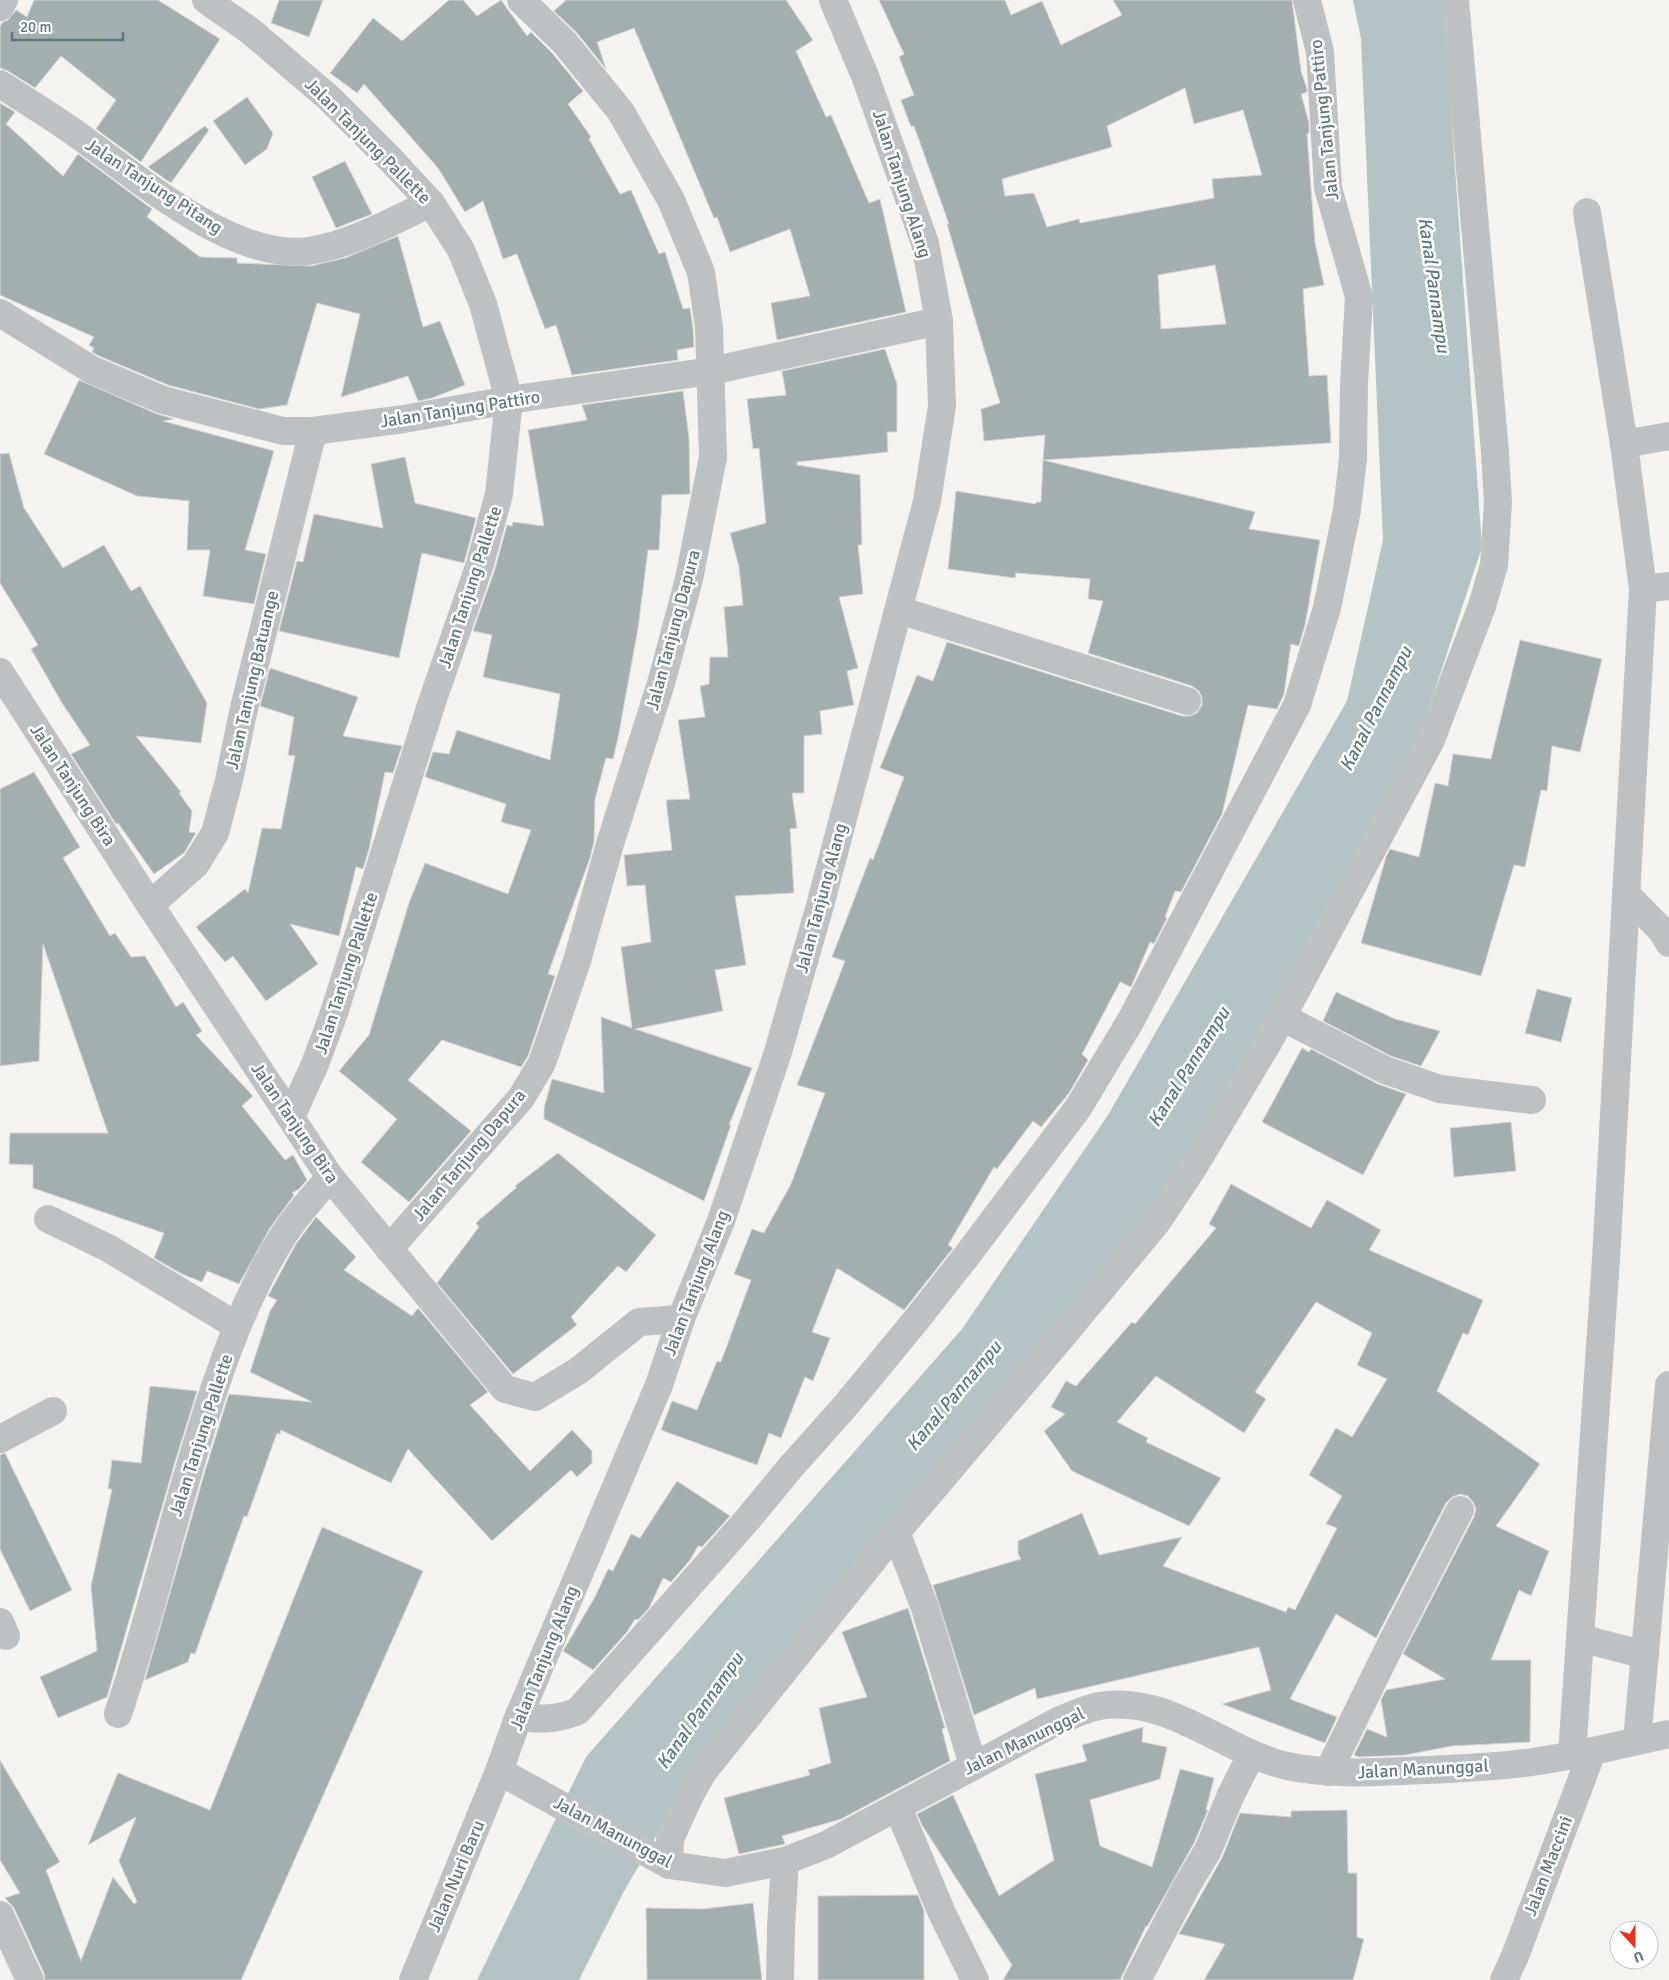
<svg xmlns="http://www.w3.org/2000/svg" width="1669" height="1980" viewBox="0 0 1669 1980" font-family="Signika,sans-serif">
  <rect width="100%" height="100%" fill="#f4f3ef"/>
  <polygon fill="#b4c3c5" points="1353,0 1443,0 1482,547 1415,750 1175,1184 709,1745 623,1893 579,1980 477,1980 586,1757 962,1329 1108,1115 1347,701 1383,540 1361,39"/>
  <g fill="#a3aeb1" stroke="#d5d5d2" fill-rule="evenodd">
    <polygon points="34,0 158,0 220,39 141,162 96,129 116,100 61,56 35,88 8,71 0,68 0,26 3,22 8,20 16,10 27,17"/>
    <polygon points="279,0 323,0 309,37 271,23"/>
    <polygon points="449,0 463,0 477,16 501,0 527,36 531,32 553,54 583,91 568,104 591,137 589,139 620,194 631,190 659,254 665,252 683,309 690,308 693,328 694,347 677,350 678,360 572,375 556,325 545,329 517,254 503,259 483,201 465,212 438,168 364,84 357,93 330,73 373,18 402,41"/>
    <polygon points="566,0 786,0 813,40 796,51 826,117 831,115 869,203 880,199 906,312 777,340 771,303 810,296 790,229 730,252 717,217 714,218 634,28 597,42 606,69 577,33 554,11"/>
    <path d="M879,0h126l6,15 31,-14 19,44 61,-30 -9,-15h179l9,71 6,18v3l-6,2 8,29v10l-2,1 8,108 9,43 -21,4 6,87 18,-1 4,68 -288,17 2,-25 -61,6 -3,-32 19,-6 -53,-179h2l-35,-98 -3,1 -10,-27 13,-5 -15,-38 5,-3zM1185,88l9,36 49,-14 19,65 -50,4 2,19 -134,25 -1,-4 -32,8 -13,-34 -29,3 -3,-17 110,-32 -5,-21zM1215,265l11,59 -65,5 -3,-54z"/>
    <polygon points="247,97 273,133 267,149 245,165 213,121"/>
    <polygon points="0,103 15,112 6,124 63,176 78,154 152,209 147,217 200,257 237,258 237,263 311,266 345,258 398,236 423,327 440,321 465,385 432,398 418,401 408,376 341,397 360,314 317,303 287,405 259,409 168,385 99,356 92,352 94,348 89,345 94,337 0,295"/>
    <polygon points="205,126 209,130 171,183 148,167"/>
    <polygon points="345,161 372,214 336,228 312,177"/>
    <polygon points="885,349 897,384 897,432 887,432 888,452 797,462 797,465 860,475 862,545 858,545 863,594 839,597 858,668 847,671 854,705 820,711 822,734 804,736 804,793 792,793 797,828 790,829 794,893 735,896 746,965 715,970 723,1011 635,1029 752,1068 729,1125 731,1125 704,1201 544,1119 544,1108 552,1079 604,1093 601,1017 632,1028 621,947 651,942 645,885 627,886 624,855 672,850 666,800 690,799 678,720 705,717 700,686 709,684 710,657 728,657 724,607 743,605 739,567 730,533 766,523 759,448 753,449 747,399 786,395 782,371"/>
    <polygon points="79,380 157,414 174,419 163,421 274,451 245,550 266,554 254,604 203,596 210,550 187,550 189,501 137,496 44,454"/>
    <polygon points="683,391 689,438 690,494 662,495 659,550 648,550 638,628 618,738 613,759 606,758 595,799 594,842 590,858 548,974 555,976 528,1056 521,1067 442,1040 408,1080 471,1131 409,1202 361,1162 397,1119 339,1071 369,1035 409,903 425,863 508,894 531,830 501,822 506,804 425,777 433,752 449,754 457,730 550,760 560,694 483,677 492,635 473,631 495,569 507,525 512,526 513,522 544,526 528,430 587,420 582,405"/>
    <polygon points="9,453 24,508 63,568 104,545 131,591 140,586 207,703 201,743 136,736 181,792 179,793 192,811 189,832 196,833 184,853 154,874 118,823 116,824 71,754 90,745 62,703 31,649 38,645 0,583 0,454"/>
    <polygon points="405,457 415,503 476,518 464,563 422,553 399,658 279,631 297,561 303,562 314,514 383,528 371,464"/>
    <polygon points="1043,460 1255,512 1249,529 1320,540 1305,625 1299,646 1291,644 1284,694 1277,709 1248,705 1222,814 1181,892 1175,891 1165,917 1167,918 1154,944 1150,942 1131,987 1120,982 1082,1054 1088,1060 1069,1093 1041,1127 1033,1121 997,1169 994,1167 948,1245 953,1248 904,1310 837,1268 812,1332 830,1338 813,1381 805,1377 781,1438 769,1433 757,1465 661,1430 672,1401 697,1410 717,1361 721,1362 751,1280 734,1274 752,1229 764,1233 791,1184 825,1093 797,1085 845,961 832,957 870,858 873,860 904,777 880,768 917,675 933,681 947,642 1182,716 1190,716 1197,713 1202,705 1202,698 1199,691 1192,686 1088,653 1103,601 1088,599 1090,579 1016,573 1015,578 948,569 956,491 1036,504 1036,502 1041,502"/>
    <polygon points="1520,640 1602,659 1580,752 1552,746 1547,791 1541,790 1525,867 1514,865 1481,976 1361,943 1386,857 1390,849 1419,857 1435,783 1448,786 1453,754 1491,759"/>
    <polygon points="270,668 358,697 343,736 402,746 393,773 385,772 369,849 363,869 356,867 339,936 290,924 318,964 266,1001 233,956 225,962 196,927 245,889 248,893 262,828 281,829 295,756 288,755 294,717 260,706"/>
    <polygon points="34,772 80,847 63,858 110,936 115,933 131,957 145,956 176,1007 183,1002 202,1031 196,1035 253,1096 242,1106 285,1160 293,1155 307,1180 299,1189 292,1193 294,1195 270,1228 239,1284 207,1271 202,1282 182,1274 154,1258 164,1233 33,1188 33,1165 9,1164 10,1133 108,1133 43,944 39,1061 0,1066 0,789"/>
    <polygon points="1537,989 1572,998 1561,1042 1525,1033"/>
    <polygon points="1336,992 1395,1019 1440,1031 1421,1066 1391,1056 1323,1021"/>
    <polygon points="1302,1048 1309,1052 1311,1049 1378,1084 1406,1094 1363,1175 1262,1122"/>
    <polygon points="1511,1122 1516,1171 1454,1177 1450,1128"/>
    <polygon points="558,1153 656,1235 626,1272 618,1266 571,1317 577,1325 513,1374 437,1283 479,1227 476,1223 517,1187 515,1186"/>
    <polygon points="1231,1184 1311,1228 1327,1200 1381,1230 1369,1250 1483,1300 1468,1335 1463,1333 1437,1391 1540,1464 1496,1526 1549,1551 1531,1596 1519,1590 1491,1660 1531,1660 1530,1742 1452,1746 1405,1755 1359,1757 1354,1755 1367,1729 1387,1737 1381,1700 1386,1690 1445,1679 1403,1654 1474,1517 1476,1509 1473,1502 1468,1496 1460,1494 1452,1497 1446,1503 1376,1638 1336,1614 1290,1699 1337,1717 1325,1743 1222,1704 1271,1690 1259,1647 1037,1699 1035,1688 974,1715 933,1585 1021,1559 1018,1553 1018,1541 1082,1513 1099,1555 1182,1537 1163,1566 1286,1612 1288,1607 1295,1610 1337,1528 1326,1524 1342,1496 1309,1475 1336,1428 1352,1437 1387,1379 1357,1365 1372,1333 1316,1302 1255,1392 1266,1399 1244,1433 1156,1376 1117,1422 1148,1438 1146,1442 1221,1478 1189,1526 1072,1471 1044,1431 1065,1414 1051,1407 1066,1381 1076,1386 1132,1322 1135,1324 1216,1228 1209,1224"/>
    <polygon points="316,1217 356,1257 344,1270 412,1316 418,1308 488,1392 470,1405 530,1471 572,1430 592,1451 592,1463 577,1477 571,1470 492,1541 408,1449 391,1483 281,1430 280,1434 277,1433 247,1517 244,1516 195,1654 191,1653 188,1662 145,1680 205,1471 229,1394 312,1402 250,1372 270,1311 277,1300 268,1296 296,1244"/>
    <polygon points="150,1386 197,1391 175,1462 107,1697 58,1718 40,1677 97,1651 91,1586 112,1489 108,1489 112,1460 141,1463"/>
    <polygon points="5,1453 72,1590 30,1611 0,1549 0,1455"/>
    <polygon points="677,1481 730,1516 702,1547 698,1546 690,1560 671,1582 663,1578 649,1608 638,1620 635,1619 627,1632 593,1670 563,1651 595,1597 608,1569 613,1571 631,1534 640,1538"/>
    <polygon points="322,1527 423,1571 241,1980 45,1980 44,1973 14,1908 5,1898 20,1893 0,1860 0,1760 60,1862 46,1870 81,1961 113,1877 134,1904 137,1902 119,1861 136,1817 88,1845 118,1773 210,1810"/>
    <polygon points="908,1608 945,1728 942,1729 950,1761 841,1819 782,1836 785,1844 739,1854 724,1798 810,1775 808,1770 831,1763 819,1708 867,1697 842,1632"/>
    <polygon points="1143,1727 1142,1742 1167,1747 1160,1779 1090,1800 1100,1846 1152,1867 1180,1769 1214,1778 1206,1810 1208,1810 1194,1843 1147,1927 1146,1926 1120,1980 1003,1980 1012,1965 922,1825 917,1814 953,1795 999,1896 1054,1860 1035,1774 1087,1761 1082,1745"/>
    <polygon points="1347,1810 1348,1873 1357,1873 1357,1937 1364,1939 1353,1980 1204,1980 1225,1944 1179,1934 1222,1858 1240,1813 1291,1817 1291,1811"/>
    <polygon points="918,1895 924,1911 924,1980 818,1980 818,1896"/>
    <polygon points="753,1903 762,1980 647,1980 646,1908 703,1909"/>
  </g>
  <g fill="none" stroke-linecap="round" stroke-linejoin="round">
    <g stroke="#bcc2c4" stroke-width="28">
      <polyline points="206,0 249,30 329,98 390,159 431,203 461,250 483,304 509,400 499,494 480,564 432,702 334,1013 315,1064 291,1117"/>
      <polyline points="0,7 4,0"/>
      <path d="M0,84c28,18 56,35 82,54 57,41 152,123 226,113 43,-6 84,-30 123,-48"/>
      <polyline points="1587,212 1624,444"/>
      <polyline points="0,313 92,370 163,400 283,431 313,431 404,419 509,400 711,371 939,321"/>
      <polyline points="1643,589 1669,586"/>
      <polyline points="899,610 1187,701"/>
      <polyline points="0,672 150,905 330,1177 505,1389 535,1397 578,1371 639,1322 681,1319"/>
      <polyline points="1626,894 1662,931 1669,943"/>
      <polyline points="150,905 195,865 215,833 229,780 244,708 313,431"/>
      <polyline points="1282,1017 1385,1070 1440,1089 1532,1100"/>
      <polyline points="48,1219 108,1248 237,1326"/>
      <polyline points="389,1249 521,1098 542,1063 576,964 610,844 662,680 689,579 713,457 709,327 701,272 671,200 621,112 565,43 521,0"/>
      <polyline points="0,1439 53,1411"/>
      <polyline points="896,1532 925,1608 973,1765"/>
      <polyline points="0,1622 6,1636"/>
      <polyline points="1580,1638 1645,1655"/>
      <path d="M118,1714c37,-109 60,-221 98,-330 17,-51 38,-102 67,-148 13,-21 31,-40 47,-59"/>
      <path d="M518,1718c23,1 39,2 60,-7l170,-192 42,-51 57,-64 70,-85 51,-65 110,-146 53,-88 166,-315 30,-97 20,-98 6,-51 1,-75 5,-87 -31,-109 -8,-136 -13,-52"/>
      <polyline points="1637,1741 1669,1385"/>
      <polyline points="1572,1755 1606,1259 1643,589 1624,444 1669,436"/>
      <path d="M499,1771l170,94 56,8 60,-12 41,-16 230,-123c14,-6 28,-13 43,-16 69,-12 124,45 188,60 38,8 78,7 117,5 42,-2 85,-3 128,-9 46,-6 91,-18 137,-28"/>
      <polyline points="1328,1772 1392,1642 1460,1510"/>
      <polyline points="898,1808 942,1913 975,1980"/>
      <polyline points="669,1865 670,1839 690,1795 703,1772 878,1554 1060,1339 1157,1222 1193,1168 1269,1041 1431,740 1482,606 1494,565 1498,503 1495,452 1455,0"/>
      <polyline points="0,1915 30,1980"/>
      <polyline points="413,1980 499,1771 518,1718 659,1385 681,1319 721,1221 778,1052 821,902 927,501 942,406 939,321 925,243 865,76 833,0"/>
      <polyline points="780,1980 781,1927 785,1861"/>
      <polyline points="1137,1980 1185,1889 1208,1850 1230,1797 1251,1755"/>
      <polyline points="1504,1980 1515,1956 1592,1752"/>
    </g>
  </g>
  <g text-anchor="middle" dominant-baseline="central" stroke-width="5" stroke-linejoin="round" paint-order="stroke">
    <g font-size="18" fill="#627881" stroke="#fff">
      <text transform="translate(1324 120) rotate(-96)">Jalan Tanjung Pattiro</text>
      <text transform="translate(368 141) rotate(45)">Jalan Tanjung Pallette</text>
      <text transform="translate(902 184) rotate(72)">Jalan Tanjung Alang</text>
      <text transform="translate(154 186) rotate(33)">Jalan Tanjung Pitang</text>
      <text transform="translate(460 409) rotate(-9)">Jalan Tanjung Pattiro</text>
      <text transform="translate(470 587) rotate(-72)">Jalan Tanjung Pallette</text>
      <text transform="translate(673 630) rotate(-75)">Jalan Tanjung Dapura</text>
      <text transform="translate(252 680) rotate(-77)">Jalan Tanjung Batuange</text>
      <text transform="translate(73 785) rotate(57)">Jalan Tanjung Bira</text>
      <text transform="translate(821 898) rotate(-75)">Jalan Tanjung Alang</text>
      <text transform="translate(346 973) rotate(-72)">Jalan Tanjung Pallette</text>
      <text transform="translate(295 1123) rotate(56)">Jalan Tanjung Bira</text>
      <text transform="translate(469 1155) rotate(-50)">Jalan Tanjung Dapura</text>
      <text transform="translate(696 1283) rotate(-69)">Jalan Tanjung Alang</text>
      <text transform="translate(201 1435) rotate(-72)">Jalan Tanjung Pallette</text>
      <text transform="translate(544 1658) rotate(-68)">Jalan Tanjung Alang</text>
      <text transform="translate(1024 1741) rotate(-26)">Jalan Manunggal</text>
      <text transform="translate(1423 1769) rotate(-3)">Jalan Manunggal</text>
      <text transform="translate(613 1832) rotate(28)">Jalan Manunggal</text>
      <text transform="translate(1548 1866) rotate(-69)">Jalan Maccini</text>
      <text transform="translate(456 1876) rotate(-67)">Jalan Nuri Baru</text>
    </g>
    <g font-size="19" font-style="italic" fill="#5e7b7f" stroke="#fff">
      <text transform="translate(1434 285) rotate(82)">Kanal Pannampu</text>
      <text transform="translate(1376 709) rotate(-63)">Kanal Pannampu</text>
      <text transform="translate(1189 1067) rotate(-58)">Kanal Pannampu</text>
      <text transform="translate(954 1396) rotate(-50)">Kanal Pannampu</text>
      <text transform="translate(700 1711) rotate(-55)">Kanal Pannampu</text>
    </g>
  </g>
  <g transform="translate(1634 1945) rotate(159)"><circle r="24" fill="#ffffff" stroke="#c0c9cd"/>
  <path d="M0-4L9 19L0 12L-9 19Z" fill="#e4321f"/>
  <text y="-8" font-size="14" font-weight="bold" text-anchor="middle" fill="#627881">U</text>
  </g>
  <path d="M12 32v8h111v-8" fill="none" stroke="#627881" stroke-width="2.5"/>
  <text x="20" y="32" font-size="15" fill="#627881" stroke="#ffffff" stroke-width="4" paint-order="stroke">20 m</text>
</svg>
